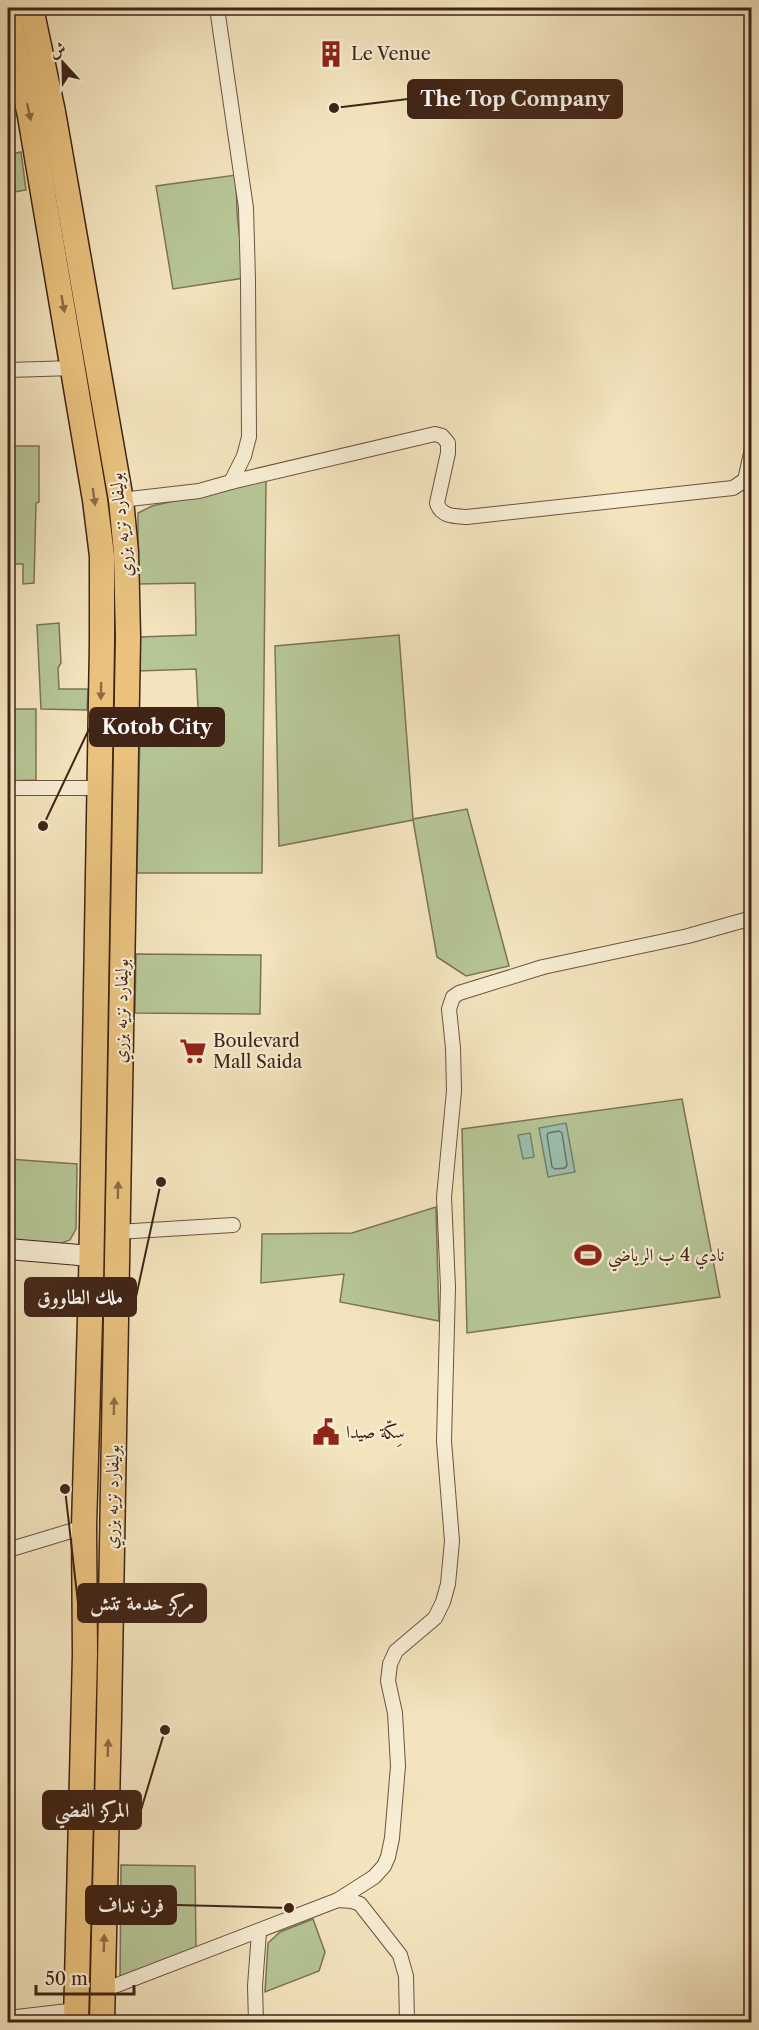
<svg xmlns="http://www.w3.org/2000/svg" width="759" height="2030" viewBox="0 0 759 2030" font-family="'Libre Caslon Text',Amiri,serif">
  <rect width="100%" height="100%" fill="#f3e4bd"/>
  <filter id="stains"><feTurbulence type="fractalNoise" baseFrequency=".00333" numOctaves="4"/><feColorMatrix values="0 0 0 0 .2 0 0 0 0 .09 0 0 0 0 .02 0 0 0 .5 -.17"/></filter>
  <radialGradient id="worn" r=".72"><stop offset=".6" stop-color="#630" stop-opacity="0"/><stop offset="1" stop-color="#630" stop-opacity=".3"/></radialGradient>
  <g fill="#b6c595" stroke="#7b7456" stroke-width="1.5">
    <polygon points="21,152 26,190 8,193 8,155"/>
    <polygon points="236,175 237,213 244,278 173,289 156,186"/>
    <polygon points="8,446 39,446 39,502 36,503 34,583 23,584 23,564 8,564"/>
    <polygon points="266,480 262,873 137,873 140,729 199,726 196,669 138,671 139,637 196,635 195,583 138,584 138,513 152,506"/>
    <polygon points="59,623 61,663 58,668 59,689 88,689 87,710 41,709 37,625"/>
    <polygon points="399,635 413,819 467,809 509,966 466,976 437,957 413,820 279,846 275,646"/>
    <polygon points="8,709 36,709 36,780 8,781"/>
    <polygon points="136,954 261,955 260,1014 135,1013"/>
    <polygon points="682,1099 720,1297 467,1333 462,1129"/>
    <polygon points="8,1159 77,1164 76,1229 70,1240 59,1244 41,1244 8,1238"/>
    <polygon points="436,1207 439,1321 340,1302 344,1274 261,1283 262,1234 352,1233"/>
    <polygon points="121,1865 195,1866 196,1951 120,1980"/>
    <polygon points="313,1919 325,1952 319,1971 265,1992 268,1943 280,1932"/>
  </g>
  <g fill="#9bbfae" stroke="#778171" stroke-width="1.5">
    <polygon points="566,1123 575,1172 548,1177 539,1128"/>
    <polygon points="530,1133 534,1157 523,1159 518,1135"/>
  </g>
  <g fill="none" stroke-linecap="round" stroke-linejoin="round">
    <polygon stroke="#6e7262" stroke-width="1.5" points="559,1131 562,1133 567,1165 565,1168 555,1169 552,1167 547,1135 548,1133"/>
    <defs>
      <g id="street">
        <polyline points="8,370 74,368"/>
        <path d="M231,482l204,-48 7,2 6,7v10l-11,50c4,14 18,13 30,14l266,-29 12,-8 7,-31"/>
        <polyline points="121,500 199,491 231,482 244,456 249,437 248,280 246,208 217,8"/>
        <polyline points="8,788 99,788"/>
        <polyline points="117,1232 233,1225"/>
        <polyline points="8,1550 84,1527"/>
        <polyline points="338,1900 374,1877 384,1866 388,1857 392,1838 398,1766 395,1713 388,1681 390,1664 396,1651 435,1618 443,1602 448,1584 452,1541 444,1441 448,1287 444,1197 454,1091 453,1048 449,1009 453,997 459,993 543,967 688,936 752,918"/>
        <polyline points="104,1990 338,1900 352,1901 360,1904 400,1955 406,1976 407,2022"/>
        <polyline points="8,2018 77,2010"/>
        <polyline points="256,2022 255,1986 259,1932"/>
      </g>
      <polyline id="secondary" points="8,1249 91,1256"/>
      <g id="highway">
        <polyline points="31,8 53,112 121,500 126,552 128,637 109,1718 102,2022"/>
        <polyline points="8,14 30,116 95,500 102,556 102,643 91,1284 84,1527 85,1654 76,2022"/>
      </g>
    </defs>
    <use href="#street" stroke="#6d5440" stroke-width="16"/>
    <use href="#secondary" stroke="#402416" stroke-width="22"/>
    <use href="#highway" stroke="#402416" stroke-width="27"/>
    <use href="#street" stroke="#f7edd4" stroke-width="14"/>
    <use href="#secondary" stroke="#f7edd4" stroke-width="20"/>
    <use href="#highway" stroke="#eac27e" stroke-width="24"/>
  </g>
  <defs><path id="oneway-solid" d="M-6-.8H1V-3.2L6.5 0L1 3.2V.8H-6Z" transform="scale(1.5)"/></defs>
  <g fill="#8c6b45">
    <use href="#oneway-solid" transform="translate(29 112) rotate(78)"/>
    <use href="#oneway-solid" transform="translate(63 304) rotate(80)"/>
    <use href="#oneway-solid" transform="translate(94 497) rotate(82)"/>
    <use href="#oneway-solid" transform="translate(101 691) rotate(91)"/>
    <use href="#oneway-solid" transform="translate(118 1190) rotate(-89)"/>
    <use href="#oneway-solid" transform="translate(114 1406) rotate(-89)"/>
    <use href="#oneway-solid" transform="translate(108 1748) rotate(-88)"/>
    <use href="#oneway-solid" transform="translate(104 1943) rotate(-88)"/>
  </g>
  <defs>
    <symbol id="building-bare" viewBox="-9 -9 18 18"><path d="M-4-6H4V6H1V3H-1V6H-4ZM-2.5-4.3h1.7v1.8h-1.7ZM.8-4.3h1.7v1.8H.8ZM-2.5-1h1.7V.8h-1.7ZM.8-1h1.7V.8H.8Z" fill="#8f2418" stroke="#f7edd4" stroke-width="2.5" paint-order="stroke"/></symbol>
    <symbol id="supermarket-bare" viewBox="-9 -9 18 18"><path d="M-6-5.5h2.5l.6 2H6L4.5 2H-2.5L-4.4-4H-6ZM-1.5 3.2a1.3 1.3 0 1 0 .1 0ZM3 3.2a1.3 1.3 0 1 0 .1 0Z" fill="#8f2418" stroke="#f7edd4" stroke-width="2.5" paint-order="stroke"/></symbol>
    <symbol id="stadium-bare" viewBox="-9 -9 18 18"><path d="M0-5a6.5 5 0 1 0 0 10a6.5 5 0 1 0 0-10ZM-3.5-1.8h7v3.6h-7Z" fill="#8f2418" stroke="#f7edd4" stroke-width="2.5" paint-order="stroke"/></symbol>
    <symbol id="civic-bare" viewBox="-9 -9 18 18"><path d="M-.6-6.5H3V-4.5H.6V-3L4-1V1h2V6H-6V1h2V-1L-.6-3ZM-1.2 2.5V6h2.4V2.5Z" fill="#8f2418" stroke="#f7edd4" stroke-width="2.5" paint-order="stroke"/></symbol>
  </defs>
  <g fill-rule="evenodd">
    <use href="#building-bare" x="312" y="35" width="38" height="38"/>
    <use href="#supermarket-bare" x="174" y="1032" width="38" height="38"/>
    <use href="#stadium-bare" x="569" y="1236" width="38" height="38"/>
    <use href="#civic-bare" x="307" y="1413" width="38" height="38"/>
  </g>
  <g text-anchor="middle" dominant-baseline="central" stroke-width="4.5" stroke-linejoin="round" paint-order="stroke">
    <g font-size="18" fill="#402416" stroke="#f7edd4" text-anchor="start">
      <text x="351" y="54">Le Venue</text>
      <text x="213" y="1041">Boulevard<tspan x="213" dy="21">Mall Saida</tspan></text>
      <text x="608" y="1255">نادي 4 ب الرياضي</text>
      <text x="346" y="1432">سِكّة صيدا</text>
    </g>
    <g font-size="18" fill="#402416" stroke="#f7edd4">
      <text transform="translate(121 525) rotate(-96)">بوليفارد نزيه بزري</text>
      <text transform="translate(121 1011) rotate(-89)">بوليفارد نزيه بزري</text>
      <text transform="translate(112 1497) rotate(-89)">بوليفارد نزيه بزري</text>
    </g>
  </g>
  <path fill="none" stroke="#402416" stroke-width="2" d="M334 108L408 99M43 826L90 727M161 1182L136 1297M65 1489L78 1603M165 1730L141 1810M289 1908L176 1905"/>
  <g fill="#402416" stroke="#f7edd4" stroke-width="2">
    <circle cx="334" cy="108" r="6"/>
    <circle cx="43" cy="826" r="6"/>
    <circle cx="161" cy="1182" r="6"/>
    <circle cx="65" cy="1489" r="6"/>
    <circle cx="165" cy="1730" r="6"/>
    <circle cx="289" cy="1908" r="6"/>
  </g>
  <g fill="#402416" stroke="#402416" stroke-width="2">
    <rect x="408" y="80" width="214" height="38" rx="6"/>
    <rect x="90" y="708" width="134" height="38" rx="6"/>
    <rect x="25" y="1278" width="111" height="38" rx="6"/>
    <rect x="78" y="1584" width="128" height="38" rx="6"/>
    <rect x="43" y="1791" width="98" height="38" rx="6"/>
    <rect x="86" y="1886" width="90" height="38" rx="6"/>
  </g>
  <g font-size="20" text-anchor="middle" font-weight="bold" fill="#fff">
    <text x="515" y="106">The Top Company</text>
    <text x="157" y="734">Kotob City</text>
    <text x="80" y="1304">ملك الطاووق</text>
    <text x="142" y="1610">مركز خدمة تتش</text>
    <text x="92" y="1817">المركز الفضي</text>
    <text x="131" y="1912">فرن نداف</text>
  </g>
  <rect width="759" height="2030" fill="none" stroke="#f3e4bd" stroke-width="30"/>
  <rect x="9" y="9" width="741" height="2012" fill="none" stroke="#402416" stroke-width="3"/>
  <rect x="15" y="15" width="729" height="2000" fill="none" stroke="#402416" stroke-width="1.5"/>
  <g transform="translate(63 63) rotate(338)" stroke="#f7edd4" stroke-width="4.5" paint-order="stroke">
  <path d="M0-4.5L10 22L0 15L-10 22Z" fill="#402416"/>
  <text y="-9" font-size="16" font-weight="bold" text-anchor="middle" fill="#402416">ش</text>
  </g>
  <path d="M36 1985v9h98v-9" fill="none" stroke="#402416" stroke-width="3"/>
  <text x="45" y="1985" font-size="18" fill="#402416" stroke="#f7edd4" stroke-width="4.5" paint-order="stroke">50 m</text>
  <rect width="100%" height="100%" filter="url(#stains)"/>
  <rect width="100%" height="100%" fill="url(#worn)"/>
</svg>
